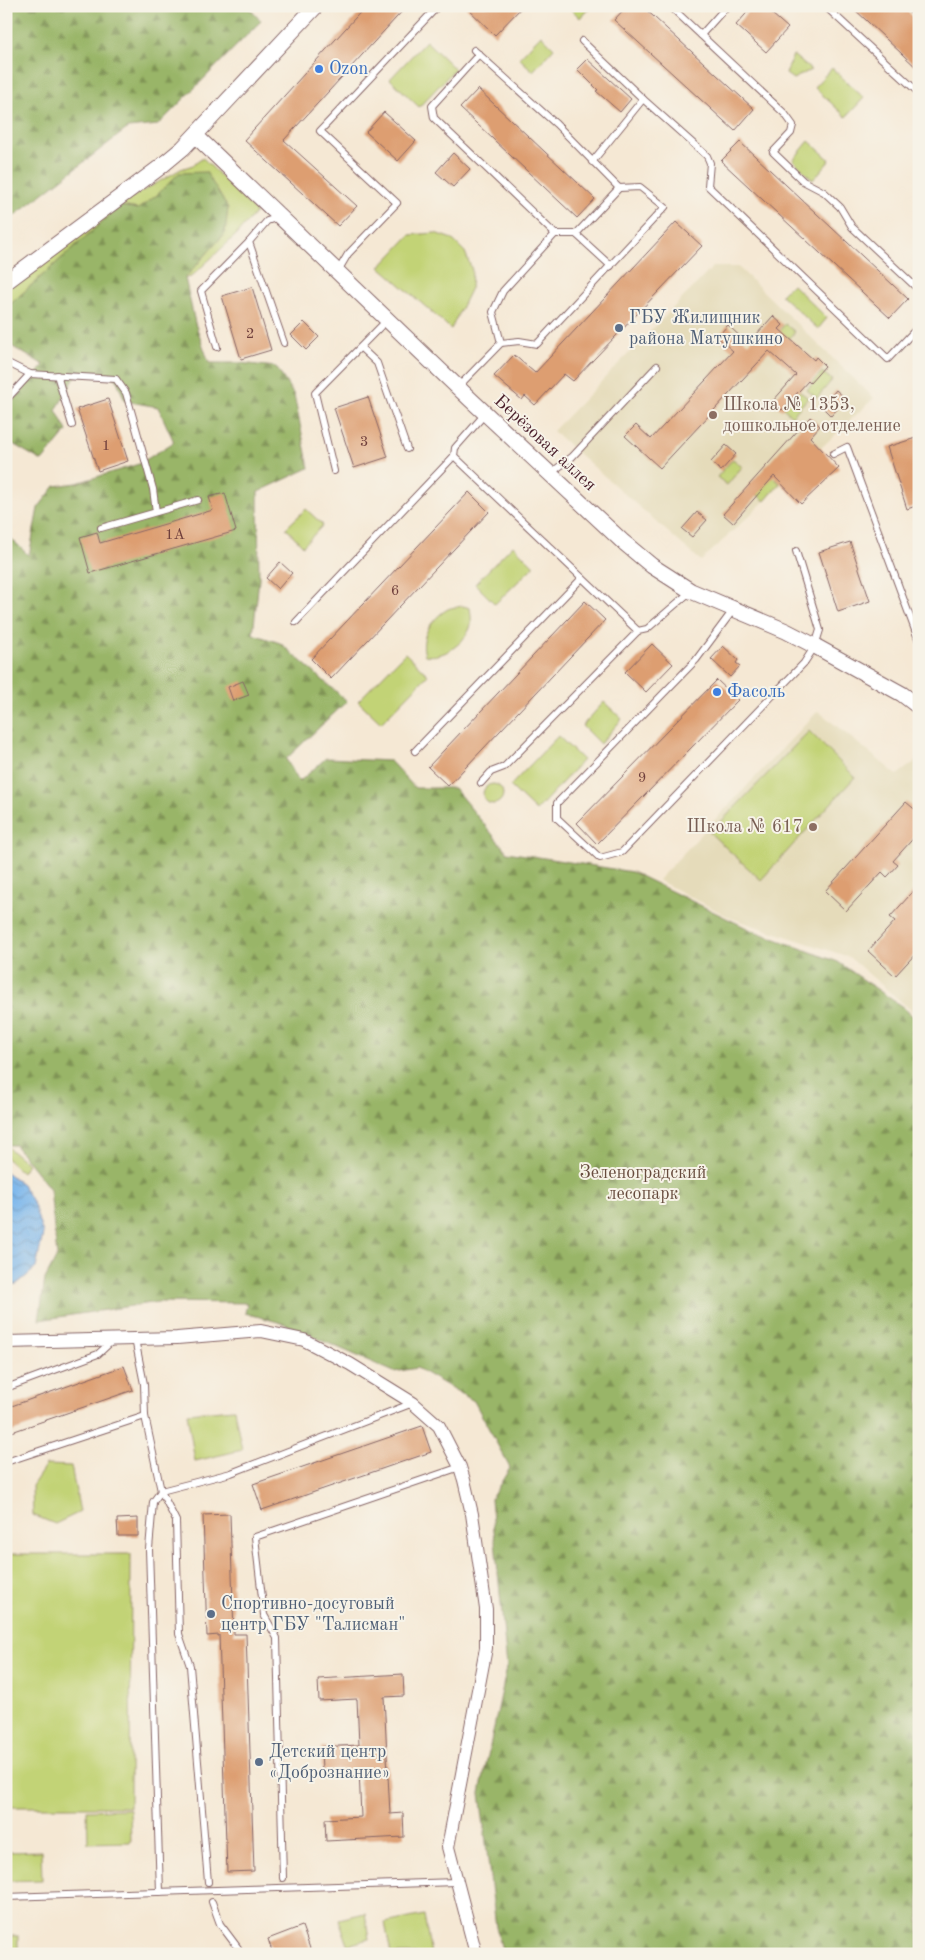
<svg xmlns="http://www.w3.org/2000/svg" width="925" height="1960" viewBox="0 0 925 1960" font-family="'Old Standard TT',serif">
  <defs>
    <pattern id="forest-firs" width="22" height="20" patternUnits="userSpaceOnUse" patternTransform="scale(1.25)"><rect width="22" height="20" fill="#99b567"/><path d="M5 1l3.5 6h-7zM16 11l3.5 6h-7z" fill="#7f9355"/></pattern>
    <pattern id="water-waves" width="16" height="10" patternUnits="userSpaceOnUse" patternTransform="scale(1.25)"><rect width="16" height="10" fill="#79b5eb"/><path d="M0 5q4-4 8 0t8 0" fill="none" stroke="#6593bf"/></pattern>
  </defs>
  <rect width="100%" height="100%" fill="#f7f3e8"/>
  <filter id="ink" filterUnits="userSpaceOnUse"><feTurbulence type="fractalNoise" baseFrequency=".02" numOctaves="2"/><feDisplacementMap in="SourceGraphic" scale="10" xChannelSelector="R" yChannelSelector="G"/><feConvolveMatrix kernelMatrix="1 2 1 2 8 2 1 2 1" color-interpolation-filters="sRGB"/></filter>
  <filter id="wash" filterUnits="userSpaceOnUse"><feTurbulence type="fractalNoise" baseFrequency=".0096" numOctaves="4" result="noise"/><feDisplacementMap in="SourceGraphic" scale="20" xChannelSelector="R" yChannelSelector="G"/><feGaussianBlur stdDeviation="1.12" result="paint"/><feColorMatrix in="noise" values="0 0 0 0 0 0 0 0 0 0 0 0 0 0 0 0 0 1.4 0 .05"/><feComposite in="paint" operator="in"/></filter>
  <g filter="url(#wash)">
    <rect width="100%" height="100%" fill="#f5e8d4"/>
    <g fill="#e5dbba">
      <polygon points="713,267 738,267 874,398 701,561 553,431"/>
      <polygon points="818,711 897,775 919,759 919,1017 849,957 731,918 658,880"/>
    </g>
    <g fill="#c2d376" stroke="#867950">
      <polygon points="568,6 591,6 580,18"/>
      <polygon points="541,35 554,48 533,71 519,58"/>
      <polygon points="426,41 455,69 419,107 390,79"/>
      <polygon points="793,55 811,70 793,79 786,74"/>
      <polygon points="832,68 864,98 846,117 814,87"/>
      <polygon points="809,141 830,160 813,180 793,160"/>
      <polygon points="203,158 256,212 236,235 191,277 185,278 224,234 138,209 120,206 6,308 6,289 115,207 181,169 193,165"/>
      <polygon points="435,233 452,239 465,252 472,270 471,288 451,329 380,267 410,235"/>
      <polygon points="792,284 827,318 818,329 781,295"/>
      <polygon points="785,324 795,332 779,350 770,342"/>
      <polygon points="822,372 832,380 817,398 807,390"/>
      <polygon points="798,390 808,398 792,416 783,408"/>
      <polygon points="733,459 742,467 727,485 717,477"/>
      <polygon points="770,475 780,483 765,501 755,493"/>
      <polygon points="306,509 323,525 303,546 286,528"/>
      <polygon points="513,545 534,566 495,604 475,584"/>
      <path d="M463,606l7,2c1,6 2,14 0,20 -7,17 -28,31 -45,27 -6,-18 7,-37 23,-46 4,-2 10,-2 15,-3z"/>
      <polygon points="405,653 428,675 381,723 358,701"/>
      <polygon points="604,702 622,719 600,744 582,726"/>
      <polygon points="809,731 855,777 761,880 710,833"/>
      <polygon points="558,736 583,760 536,811 510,786"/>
      <circle cx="493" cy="794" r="10"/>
      <polygon points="7,1147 28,1164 22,1172 6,1158"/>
      <polygon points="234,1409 242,1450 195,1461 187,1413"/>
      <polygon points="46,1465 71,1466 80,1512 55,1524 33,1515 32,1486"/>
      <polygon points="6,1554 131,1554 130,1807 6,1807"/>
      <polygon points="130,1809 131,1842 88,1843 87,1810"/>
      <polygon points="41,1851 42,1880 6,1881 6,1852"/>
      <polygon points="365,1913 369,1939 348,1945 339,1919"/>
      <polygon points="424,1915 431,1954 391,1954 385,1923"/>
      <rect x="6" y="1936" width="12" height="18"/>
    </g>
    <g fill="url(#forest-firs)" stroke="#726a49">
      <polygon points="6,6 247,6 261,21 158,125 128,128 10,219 8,237 6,239"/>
      <polygon points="206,172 228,208 225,233 185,278 195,323 209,363 240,363 276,367 294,395 309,468 258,492 259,579 253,634 280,643 347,701 286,759 299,782 326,758 390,761 415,788 454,788 507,852 632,872 751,930 838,962 904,1008 919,1022 919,1954 503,1954 496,1927 480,1793 507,1667 491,1499 510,1468 474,1401 417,1368 394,1372 285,1324 245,1313 247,1303 158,1302 39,1320 45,1279 57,1256 50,1189 15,1145 6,1145 6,540 12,539 29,556 38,508 55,486 77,483 139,464 174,442 158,407 125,401 116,378 79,371 56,410 67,431 42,461 6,440 6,409 44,365 6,343 6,308 120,206 138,209 157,195 179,173"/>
    </g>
    <polygon fill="url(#water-waves)" stroke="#626a8b" points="6,1172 22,1184 34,1205 43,1234 36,1268 17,1284 6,1286"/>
    <g id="blocks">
      <g fill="#dd9e71">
        <polygon points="366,6 407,6 284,140 357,206 338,226 244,140"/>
        <polygon points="465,6 523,6 495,35"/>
        <polygon points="627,6 642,6 754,109 735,131 614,20"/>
        <polygon points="753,6 763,6 788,28 766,52 736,25"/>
        <polygon points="851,6 902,6 919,22 919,70"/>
        <polygon points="587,59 631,99 620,112 596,91 598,90 577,69"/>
        <polygon points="478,89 595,199 577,218 460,108"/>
        <polygon points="384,112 416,141 398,161 366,132"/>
        <polygon points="740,142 908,299 890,318 721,161"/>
        <polygon points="453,153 470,169 453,187 436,172"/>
        <polygon points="676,222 702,246 573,381 564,374 535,405 525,396 522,400 494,376 514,355 535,373"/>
        <polygon points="252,287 271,350 241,359 222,296"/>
        <polygon points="773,316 783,325 779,329 814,360 816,357 825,366 810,383 808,381 782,410 772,402 796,375 769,351 660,468 625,436 636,425 651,439 733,351 717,337 728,325 748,344"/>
        <polygon points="304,322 319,337 306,350 291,335"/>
        <polygon points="836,390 846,399 831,416 822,407"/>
        <polygon points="368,397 388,457 354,468 334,408"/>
        <polygon points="108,399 128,461 98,471 77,409"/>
        <polygon points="810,417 820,426 810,437 839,468 801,504 774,476 733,523 723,514"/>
        <polygon points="919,437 919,505 907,509 887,447"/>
        <polygon points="726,445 736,454 721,471 711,462"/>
        <polygon points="469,492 489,512 331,679 311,659"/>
        <polygon points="225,493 236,531 90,573 80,537 97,532 100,543 213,510 209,497"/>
        <polygon points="697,512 707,520 692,537 682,529"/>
        <polygon points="850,542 870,601 838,612 819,552"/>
        <polygon points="280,562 292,573 278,589 266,578"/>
        <polygon points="585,601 605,620 448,786 428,767"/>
        <polygon points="652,644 673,664 646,692 625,672"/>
        <polygon points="723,646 738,660 736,663 740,666 730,677 711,659"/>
        <polygon points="717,680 738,700 597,844 577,823"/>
        <polygon points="243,681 249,695 233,701 228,687"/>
        <polygon points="906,802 919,813 919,832 893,861 898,865 889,875 887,877 882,872 846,911 825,891"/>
        <polygon points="919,885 919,950 895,976 868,951 895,921 890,917"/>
        <polygon points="124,1366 133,1390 6,1434 6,1408"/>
        <polygon points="422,1426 431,1452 262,1510 253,1484"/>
        <polygon points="230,1514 234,1634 246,1634 254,1871 227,1872 219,1635 207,1636 203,1515"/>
        <polygon points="138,1518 138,1536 118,1536 117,1519"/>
        <polygon points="403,1674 404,1696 384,1697 390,1814 403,1813 404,1837 326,1841 325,1819 361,1817 359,1769 322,1770 321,1747 359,1745 357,1699 319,1701 318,1679"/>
        <polygon points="302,1926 312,1954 273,1954 268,1939"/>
      </g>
    </g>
  </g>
  <g filter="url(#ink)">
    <use href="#blocks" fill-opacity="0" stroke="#866566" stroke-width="1"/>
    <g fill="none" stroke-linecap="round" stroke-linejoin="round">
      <defs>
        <g id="service">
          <polyline points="670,6 785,114 793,125 791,133 773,152 803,181 824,192 840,207 852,227 919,290"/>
          <polyline points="825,6 919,93"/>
          <polyline points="701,35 727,6"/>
          <polyline points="582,41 643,99 707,156 710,163 708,186 888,359 919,326"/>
          <polyline points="479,54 432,106 434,118 555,234 503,291 493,312 501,343"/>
          <polyline points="592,162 643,99"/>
          <polyline points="279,217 267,221 249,242 284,343"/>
          <polyline points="555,234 576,234 611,266"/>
          <polyline points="576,234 619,188"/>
          <polyline points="338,271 348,254 397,203 320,131 438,6"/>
          <polyline points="217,347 201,291 249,242"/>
          <polyline points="361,348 377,363 407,449"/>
          <polyline points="6,362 30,374 116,379 126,393 136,428 153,489 156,512"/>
          <polyline points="57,375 72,425"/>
          <polyline points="458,387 501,343 519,341 537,344 665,207 640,187 619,188 556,124 474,50"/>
          <polyline points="6,400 30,374"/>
          <polyline points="485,414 455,448 454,456 638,631"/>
          <polyline points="833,454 847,447 919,641"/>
          <polyline points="334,471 315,393 387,320"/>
          <polyline points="551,473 572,457 657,366"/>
          <polyline points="101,528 198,500"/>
          <polyline points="734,609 696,660 557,803 557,818 600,858 622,852 804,663 815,646 820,630 796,551"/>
          <polyline points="296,622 454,456"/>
          <polyline points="919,748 916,762 919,768"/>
          <polyline points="415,751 582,578"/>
          <polyline points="481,783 491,772 504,767 638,631 647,629 690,592"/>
          <polyline points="135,1339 144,1384 145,1416 161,1491 176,1521 179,1634 190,1666 208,1882"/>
          <polyline points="6,1388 98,1354 111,1342"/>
          <polyline points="6,1462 145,1416"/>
          <polyline points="283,1878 277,1638 264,1615 255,1537 460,1467"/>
          <polyline points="160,1892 149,1549 153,1502 161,1491 231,1473 413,1403"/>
          <polyline points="6,1897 456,1882"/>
          <polyline points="212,1902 220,1924 238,1948 239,1954"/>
        </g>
        <polyline id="minor" points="6,1342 177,1338 261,1331 304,1340 350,1364 413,1403 439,1426 460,1467 464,1480 472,1514 486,1609 486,1648 448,1847 476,1954"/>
        <g id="tertiary">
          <polyline points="196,136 470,399 622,541 652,566 691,591 786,631 815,646 902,694 919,707"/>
          <polyline points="6,282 159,168 183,148 316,6"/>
        </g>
      </defs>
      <use href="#service" stroke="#866566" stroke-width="8"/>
      <use href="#minor" stroke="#866566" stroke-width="14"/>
      <use href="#tertiary" stroke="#866566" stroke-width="17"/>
      <use href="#service" stroke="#fff" stroke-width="6"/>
      <use href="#minor" stroke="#fff" stroke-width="12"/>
      <use href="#tertiary" stroke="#fff" stroke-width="15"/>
    </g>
  </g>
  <g fill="#3f7fe0" stroke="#f7f3e8" stroke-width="2">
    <circle cx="319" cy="69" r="5"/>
    <circle cx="717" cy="692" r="5"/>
  </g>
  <g fill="#5c6f8a" stroke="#f7f3e8" stroke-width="2">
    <circle cx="619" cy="328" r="5"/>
    <circle cx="211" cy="1614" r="5"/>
    <circle cx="259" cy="1762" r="5"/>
  </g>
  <g fill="#8d6e63" stroke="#f7f3e8" stroke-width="2">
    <circle cx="713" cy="415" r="5"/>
    <circle cx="813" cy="827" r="5"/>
  </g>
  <g text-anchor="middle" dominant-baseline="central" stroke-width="4" stroke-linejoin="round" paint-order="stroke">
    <g font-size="15" fill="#6f3f3c">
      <text x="250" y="334">2</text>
      <text x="364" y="442">3</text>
      <text x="106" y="446">1</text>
      <text x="175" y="535">1А</text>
      <text x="395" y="591">6</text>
      <text x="642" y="778">9</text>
    </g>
    <g font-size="18" fill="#366cbe" stroke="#f7f3e8" text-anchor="start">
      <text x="329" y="69">Ozon</text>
      <text x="727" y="692">Фасоль</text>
    </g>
    <g font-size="18" fill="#4e5e75" stroke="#f7f3e8" text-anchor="start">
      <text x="629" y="318">ГБУ Жилищник<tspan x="629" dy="21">района Матушкино</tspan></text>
      <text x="221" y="1604">Спортивно-досуговый<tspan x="221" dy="21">центр ГБУ "Талисман"</tspan></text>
      <text x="269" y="1752">Детский центр<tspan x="269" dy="21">«Добрознание»</tspan></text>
    </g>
    <g font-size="18" fill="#785e54" stroke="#f7f3e8" text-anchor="start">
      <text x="723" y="405">Школа № 1353,<tspan x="723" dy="21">дошкольное отделение</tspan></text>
      <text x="803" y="827" text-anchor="end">Школа № 617</text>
    </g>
    <g font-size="18" fill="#4a1f2b" stroke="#f7f3e8">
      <text transform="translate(545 443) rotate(43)">Берёзовая аллея</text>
    </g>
    <g font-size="18" fill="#684c3e" stroke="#f7f3e8">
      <text x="643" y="1173">Зеленоградский<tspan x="643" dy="21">лесопарк</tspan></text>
    </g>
  </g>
  <rect width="925" height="1960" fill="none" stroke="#f7f3e8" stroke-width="25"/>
</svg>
